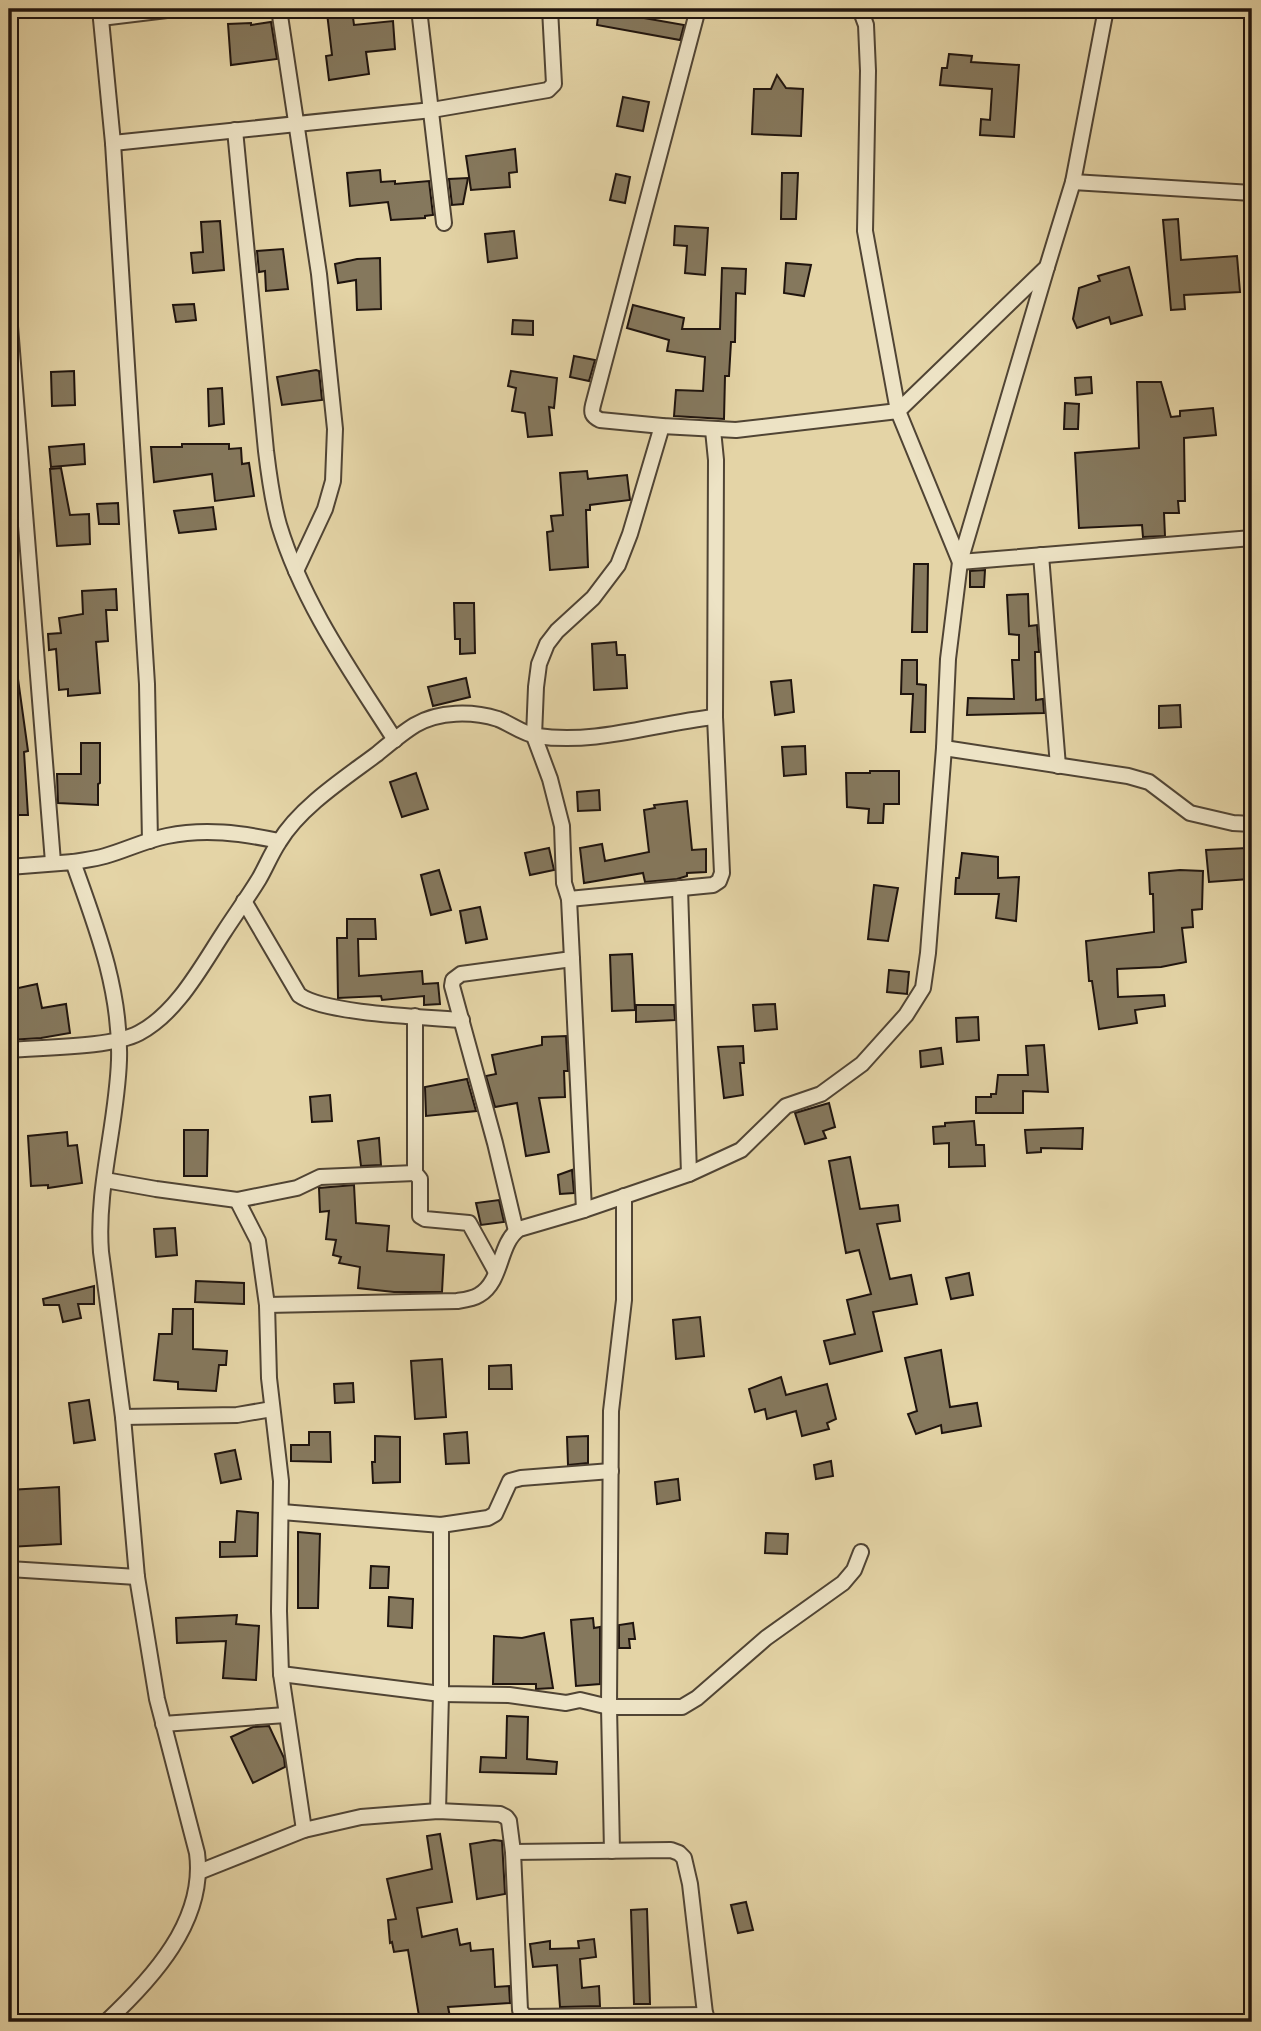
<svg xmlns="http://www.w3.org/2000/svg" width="1261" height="2031" viewBox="0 0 1261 2031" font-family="'Libre Bodoni',serif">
  <rect width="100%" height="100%" fill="#e4d4a6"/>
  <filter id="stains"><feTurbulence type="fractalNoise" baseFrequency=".00286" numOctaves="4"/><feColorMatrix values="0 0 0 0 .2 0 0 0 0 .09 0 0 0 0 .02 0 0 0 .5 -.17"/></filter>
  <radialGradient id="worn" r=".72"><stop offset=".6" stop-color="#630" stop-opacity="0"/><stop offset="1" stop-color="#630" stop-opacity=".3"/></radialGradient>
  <g fill="#85785d" stroke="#1f140e" stroke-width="2">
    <polygon points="352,10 354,25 393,21 395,49 366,52 369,74 329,80 326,56 332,55 327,13"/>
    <polygon points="598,17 644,18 684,25 680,40 597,25"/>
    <polygon points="271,22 277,59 231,65 228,24 251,23 251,25"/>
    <polygon points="949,54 972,56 971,62 1019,65 1014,137 980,135 981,119 990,120 992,89 940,85 942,68 947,68"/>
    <polygon points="777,75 786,88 803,89 801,136 752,134 754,89 771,89"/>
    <polygon points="623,97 649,102 643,131 617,126"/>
    <polygon points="515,149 517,172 509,173 510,187 471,190 466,156"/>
    <polygon points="380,170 381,182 395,181 395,184 429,181 433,215 425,216 425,218 391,220 388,202 350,206 347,173"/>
    <polygon points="782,173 798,173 796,219 781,219"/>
    <polygon points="616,174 630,177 625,203 610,200"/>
    <polygon points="468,178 463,204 452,205 449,179"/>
    <polygon points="1178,219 1181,260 1237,256 1240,292 1184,295 1185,309 1171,310 1163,220"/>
    <polygon points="220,221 224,270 193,273 191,253 203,252 201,222"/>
    <polygon points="675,226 708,228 705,275 685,273 687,246 674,245"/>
    <polygon points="514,231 517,258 488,262 485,234"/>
    <polygon points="283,249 288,289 266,291 265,271 259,272 257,251"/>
    <polygon points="380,258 381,309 357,310 356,280 338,283 335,264 357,259"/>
    <polygon points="786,263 811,265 804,296 784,293"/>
    <polygon points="1129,267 1142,315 1111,324 1109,317 1077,328 1073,319 1079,288 1100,281 1098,276"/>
    <polygon points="722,268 746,269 745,294 736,293 735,342 731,342 729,376 725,376 724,419 674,416 676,390 703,391 705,357 667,351 669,340 627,328 633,305 684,318 682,329 720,329"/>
    <polygon points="194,304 196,320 176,322 173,305"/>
    <polygon points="513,320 533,321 533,335 512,334"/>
    <polygon points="574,356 595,360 589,381 570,377"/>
    <polygon points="316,370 319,371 322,400 282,405 277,377"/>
    <polygon points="74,371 75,405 52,406 51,372"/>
    <polygon points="511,371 557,378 554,408 549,407 552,435 528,437 525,413 512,411 516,388 508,386"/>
    <polygon points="1091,377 1092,393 1076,395 1075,378"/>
    <polygon points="1137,382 1161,382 1171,417 1180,416 1180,411 1213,408 1216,435 1184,438 1185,501 1178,501 1179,513 1164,513 1165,536 1143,537 1142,525 1079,528 1075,453 1139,448"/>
    <polygon points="222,388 224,424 209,426 208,389"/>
    <polygon points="1065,403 1079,404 1078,429 1064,429"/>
    <polygon points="84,444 85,464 51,467 49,447"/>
    <polygon points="182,444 229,444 229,449 241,448 242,464 249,463 254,496 215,501 212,474 154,482 151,447 182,447"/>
    <polygon points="61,468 70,515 89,514 90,544 57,546 50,469"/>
    <polygon points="587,471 588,479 627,475 630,500 590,505 590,510 586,510 588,567 550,570 547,532 553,531 551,516 563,515 560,473"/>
    <polygon points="118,503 119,524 99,524 97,504"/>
    <polygon points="213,507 216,529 179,533 174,511"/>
    <polygon points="914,564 928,564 927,632 912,632"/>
    <polygon points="985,570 984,587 970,587 970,571"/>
    <polygon points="116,589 117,610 106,610 108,641 96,642 100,693 68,696 68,689 59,690 56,649 49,650 48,634 61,633 59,618 83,614 82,591"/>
    <polygon points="1028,594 1029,626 1037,625 1039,652 1035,652 1036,700 1043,699 1044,713 967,715 968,698 1014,699 1012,660 1019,660 1019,635 1009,634 1007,595"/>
    <polygon points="454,603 474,603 475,653 460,654 460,639 455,639"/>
    <polygon points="616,642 617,655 625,655 627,688 594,690 592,644"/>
    <polygon points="902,660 917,660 917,684 926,685 925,732 911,732 913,694 901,694"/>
    <polygon points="466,678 470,697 433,706 428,687"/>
    <polygon points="18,679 28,751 24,752 28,815 13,815 9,762 9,680"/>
    <polygon points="791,680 794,712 775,715 771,682"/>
    <polygon points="1180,705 1181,727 1159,728 1159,706"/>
    <polygon points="81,743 100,743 100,783 98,784 98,805 58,803 57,774 81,774"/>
    <polygon points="805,746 806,774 784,776 782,747"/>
    <polygon points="870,771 899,771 899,804 884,804 883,823 868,823 869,809 847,807 846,773 870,773"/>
    <polygon points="416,773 428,809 402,817 390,782"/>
    <polygon points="599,790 600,810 578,811 577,792"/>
    <polygon points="687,801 692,850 706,849 706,872 687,873 687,876 677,879 645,882 643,873 584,883 580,848 602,844 605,861 649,852 644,810 655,808 654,805"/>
    <polygon points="549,848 554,870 530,875 525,853"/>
    <polygon points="1247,848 1249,879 1209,882 1206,850"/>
    <polygon points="962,853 998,857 998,878 1019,877 1016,921 996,918 999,894 955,894 956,878 959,878"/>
    <polygon points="439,870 451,910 431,915 421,875"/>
    <polygon points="1180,870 1203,871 1202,909 1192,910 1193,927 1182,928 1186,962 1161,967 1117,969 1118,997 1164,995 1165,1006 1135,1010 1137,1023 1099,1029 1092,981 1089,981 1086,941 1154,932 1153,894 1150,894 1149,873"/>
    <polygon points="874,885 898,888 888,941 868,939"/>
    <polygon points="480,907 487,939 466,943 460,911"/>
    <polygon points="347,919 375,919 376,939 358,939 359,976 422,971 423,984 438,983 440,1004 424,1005 424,996 382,1000 381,996 338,998 337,938 347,938"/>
    <polygon points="632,954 635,1010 612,1011 610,955"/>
    <polygon points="889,970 909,972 907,994 887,992"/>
    <polygon points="37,984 42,1008 66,1004 70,1033 41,1038 9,1040 9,990"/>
    <polygon points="775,1004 777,1029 755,1031 753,1005"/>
    <polygon points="636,1005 674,1005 675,1020 636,1022"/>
    <polygon points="978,1017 979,1040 957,1042 956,1018"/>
    <polygon points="566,1036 568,1071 564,1071 565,1097 539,1098 549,1152 526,1156 517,1103 495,1107 486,1076 496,1074 492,1055 542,1045 542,1037"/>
    <polygon points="1044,1045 1048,1092 1023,1091 1023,1113 976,1113 976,1097 991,1097 991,1094 996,1094 998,1075 1028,1075 1026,1046"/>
    <polygon points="743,1046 744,1063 740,1063 743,1095 724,1098 718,1047"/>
    <polygon points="941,1048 943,1064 921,1067 920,1051"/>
    <polygon points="467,1079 476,1111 426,1116 425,1087"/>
    <polygon points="330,1095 332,1121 312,1122 310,1097"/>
    <polygon points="829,1103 835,1127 823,1131 826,1138 805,1144 795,1113"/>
    <polygon points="974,1121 976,1145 984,1145 985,1166 949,1167 949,1143 934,1144 933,1127 945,1126 945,1123"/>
    <polygon points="1083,1128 1082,1149 1041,1148 1041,1152 1027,1153 1025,1130"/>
    <polygon points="184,1130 208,1130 207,1176 184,1176"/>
    <polygon points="67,1132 68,1146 77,1145 82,1183 48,1188 48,1185 31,1186 28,1136"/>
    <polygon points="379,1138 381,1165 361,1166 358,1141"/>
    <polygon points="850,1157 860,1209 898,1205 900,1221 877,1224 890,1279 911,1275 917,1304 873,1312 882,1351 830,1364 824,1341 855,1334 847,1300 871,1294 859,1250 846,1253 829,1161"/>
    <polygon points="572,1170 574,1193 560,1194 558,1175"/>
    <polygon points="354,1185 356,1223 389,1226 387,1251 444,1255 442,1292 394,1292 358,1288 360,1267 339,1263 341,1257 333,1255 336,1240 326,1239 329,1211 320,1212 319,1188"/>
    <polygon points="499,1200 504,1222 481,1225 476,1203"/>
    <polygon points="175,1228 177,1255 156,1257 154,1229"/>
    <polygon points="969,1273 973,1295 951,1299 946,1278"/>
    <polygon points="196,1281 244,1283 244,1304 195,1302"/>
    <polygon points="94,1286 94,1304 78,1304 81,1318 63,1322 59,1305 44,1305 43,1299"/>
    <polygon points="173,1309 193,1309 193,1349 227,1351 226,1365 219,1365 216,1391 178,1389 178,1382 154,1380 159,1334 172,1334"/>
    <polygon points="700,1317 704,1356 676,1359 673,1320"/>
    <polygon points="941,1350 950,1407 977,1403 981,1426 942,1433 941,1425 916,1434 908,1414 917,1411 905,1358"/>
    <polygon points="442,1359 446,1417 415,1419 411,1361"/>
    <polygon points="511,1365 512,1389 489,1389 489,1366"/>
    <polygon points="781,1377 786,1395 827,1384 836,1419 827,1423 829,1429 802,1436 796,1411 767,1419 765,1409 755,1412 749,1389"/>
    <polygon points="353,1383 354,1402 335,1403 334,1384"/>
    <polygon points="89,1400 95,1440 74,1443 69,1403"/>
    <polygon points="309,1432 330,1432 331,1462 291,1461 291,1445 309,1445"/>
    <polygon points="467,1432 469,1463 446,1464 444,1434"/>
    <polygon points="375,1436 400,1437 400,1482 373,1483 372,1462 375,1462"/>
    <polygon points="588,1436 588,1463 568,1465 567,1437"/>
    <polygon points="235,1450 241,1479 221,1483 215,1454"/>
    <polygon points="831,1461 833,1476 816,1479 814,1465"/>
    <polygon points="678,1479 680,1500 657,1504 655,1482"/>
    <polygon points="59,1487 61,1544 9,1547 9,1490"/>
    <polygon points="237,1511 258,1513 257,1556 220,1557 220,1542 235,1542"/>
    <polygon points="298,1532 320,1534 318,1608 298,1608"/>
    <polygon points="766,1533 788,1534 787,1554 765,1553"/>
    <polygon points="371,1566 389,1567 388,1588 370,1588"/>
    <polygon points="389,1597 413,1599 412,1628 388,1626"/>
    <polygon points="237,1615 236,1624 259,1626 256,1680 223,1678 226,1641 177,1643 176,1618"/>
    <polygon points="593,1618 594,1628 600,1627 600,1684 576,1686 571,1620"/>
    <polygon points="633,1623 635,1639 629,1639 630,1648 619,1648 619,1625"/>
    <polygon points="544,1633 553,1688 536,1689 536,1684 493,1684 494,1636 522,1638"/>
    <polygon points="507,1716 528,1717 527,1759 557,1762 556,1774 480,1772 481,1757 506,1758"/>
    <polygon points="269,1726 284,1758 285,1767 253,1783 231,1737 253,1727"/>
    <polygon points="440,1834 452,1902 417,1908 422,1937 457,1929 460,1945 470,1943 471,1951 493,1949 495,1987 509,1986 510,2003 448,2007 450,2017 448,2018 449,2022 420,2022 408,1950 394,1952 392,1942 390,1943 388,1920 396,1919 387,1879 432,1869 427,1836"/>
    <polygon points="494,1840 502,1841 505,1894 477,1899 470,1844"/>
    <polygon points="746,1902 753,1930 738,1933 731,1905"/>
    <polygon points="647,1909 650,2004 634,2004 631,1910"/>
    <polygon points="594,1939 596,1957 580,1959 582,1988 599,1986 600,2006 560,2007 557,1965 533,1967 530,1944 550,1941 550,1949 579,1948 578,1941"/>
  </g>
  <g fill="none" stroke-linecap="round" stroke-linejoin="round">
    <defs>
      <g id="street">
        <polyline points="100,9 113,143 147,684 150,841"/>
        <polyline points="279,9 319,274 335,429 333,481 325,509 296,571"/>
        <polyline points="419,9 444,223"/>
        <path d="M698,9l-105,396c-2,8 -1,11 7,15l62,6 74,4 162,-19 149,-144 26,-85 33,-173"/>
        <polyline points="860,9 866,25 868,71 865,231 898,411 960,562"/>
        <polyline points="101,18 175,9"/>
        <path d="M235,130l31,321c3,25 6,49 13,74 24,79 72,146 116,215"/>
        <polyline points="113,143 432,110 548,90 554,84 550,9"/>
        <polyline points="1073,182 1252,193"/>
        <polyline points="9,314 53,862"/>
        <polyline points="9,511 24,509"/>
        <polyline points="1041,555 1058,766"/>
        <polyline points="960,562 1252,538"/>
        <polyline points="944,748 1128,776 1149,782 1190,813 1233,823 1252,824"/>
        <path d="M73,862c11,-2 22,-3 32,-6 21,-6 41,-16 62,-20 38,-8 74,-3 112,5"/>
        <path d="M9,867l64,-5c23,64 48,128 46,198 -2,64 -23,128 -18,192l22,165 14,160 20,122 40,154c9,68 -45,126 -91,169"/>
        <polyline points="680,888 689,1174"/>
        <polyline points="569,899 713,885 719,881 722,873 715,717 716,460 713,430"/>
        <path d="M244,901l55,94c26,19 127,22 163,25"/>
        <polyline points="415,1016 415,1173 420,1179 420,1216 425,1219 469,1223 496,1272"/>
        <path d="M9,1050c35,-3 101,-2 130,-17 38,-20 62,-66 85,-101 11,-17 24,-35 35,-53 7,-12 12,-25 20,-37 21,-35 66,-64 98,-88 12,-10 25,-21 38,-29 24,-14 57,-14 83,-6 13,5 25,15 39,17 60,9 118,-13 178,-19"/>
        <polyline points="105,1180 156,1189 237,1200 297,1188 320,1177 415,1173"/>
        <polyline points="237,1200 258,1241 267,1305 269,1378 281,1481 279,1611 281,1674 304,1830"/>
        <polyline points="584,1210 572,959 569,899 564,883 562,826 550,779 534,736 536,687 539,664 547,644 557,631 593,598 618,565 630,534 662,426"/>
        <polyline points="516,1231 495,1143 452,986 453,980 461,974 572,959"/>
        <path d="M267,1305l190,-4c7,-1 16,-2 22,-6 24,-14 19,-51 40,-66l65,-19 105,-36 52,-24 45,-44 35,-12 41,-30 44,-49 17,-27 5,-35 16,-205 4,-89 12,-97 87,-295"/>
        <polyline points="123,1417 237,1415 272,1409"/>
        <polyline points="282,1512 441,1525 488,1518 495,1514 510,1481 521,1478 611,1471"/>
        <polyline points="9,1569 137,1577"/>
        <polyline points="281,1674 441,1694 509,1695 566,1703 580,1700 609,1707 682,1707 697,1698 766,1638 843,1583 854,1570 861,1552"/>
        <polyline points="163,1724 286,1715"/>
        <polyline points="438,1811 441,1694 441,1525"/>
        <polyline points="612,1851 609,1707 611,1411 624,1300 624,1196"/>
        <polyline points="513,1852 671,1850 679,1853 684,1858 690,1884 706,2022"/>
        <polyline points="199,1872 304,1830 361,1817 438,1811 500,1814 506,1817 509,1821 513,1852 520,2010 525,2017 706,2015"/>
      </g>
    </defs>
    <use href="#street" stroke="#504434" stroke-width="18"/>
    <use href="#street" stroke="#ede3c5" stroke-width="14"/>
  </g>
  <rect width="1261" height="2031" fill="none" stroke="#e4d4a6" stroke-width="35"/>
  <rect x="10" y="10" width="1240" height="2010" fill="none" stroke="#1f140e" stroke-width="3.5"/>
  <rect x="18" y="18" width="1226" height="1996" fill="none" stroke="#1f140e" stroke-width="2"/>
  <rect width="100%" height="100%" filter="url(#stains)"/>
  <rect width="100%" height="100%" fill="url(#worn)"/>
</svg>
